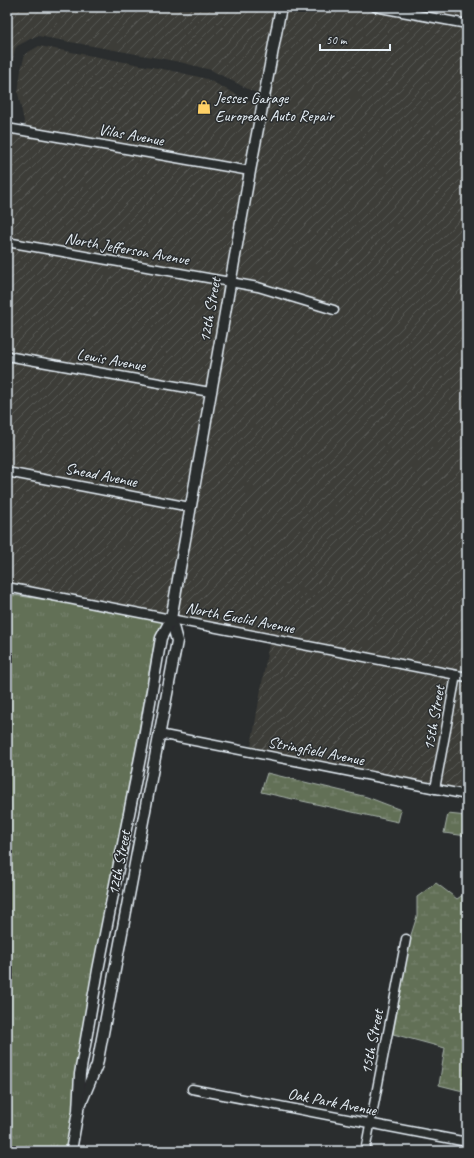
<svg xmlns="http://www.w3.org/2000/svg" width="474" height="1158" viewBox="0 0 474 1158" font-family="Caveat,sans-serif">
  <defs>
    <pattern id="industrial-furrows" width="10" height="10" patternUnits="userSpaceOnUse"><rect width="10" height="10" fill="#3d3d38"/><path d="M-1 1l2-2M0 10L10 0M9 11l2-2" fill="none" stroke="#595a56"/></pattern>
    <pattern id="wetland-marsh" width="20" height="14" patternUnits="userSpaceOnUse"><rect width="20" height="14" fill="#626f57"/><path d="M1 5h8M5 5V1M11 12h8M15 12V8" fill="none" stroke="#788470"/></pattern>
    <pattern id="park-tufts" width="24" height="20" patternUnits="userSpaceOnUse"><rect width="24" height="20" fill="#626f57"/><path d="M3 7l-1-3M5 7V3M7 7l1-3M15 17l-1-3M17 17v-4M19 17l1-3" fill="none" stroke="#788470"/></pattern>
  </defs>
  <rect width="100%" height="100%" fill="#2a2d2e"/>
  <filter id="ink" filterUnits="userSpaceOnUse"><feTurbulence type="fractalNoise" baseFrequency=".025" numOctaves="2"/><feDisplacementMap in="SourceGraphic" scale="8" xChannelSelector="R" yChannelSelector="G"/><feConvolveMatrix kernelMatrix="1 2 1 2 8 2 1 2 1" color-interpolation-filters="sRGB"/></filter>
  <g filter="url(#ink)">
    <g fill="url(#industrial-furrows)">
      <polygon points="7,7 276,7 259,94 250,90 211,70 180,62 38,36 34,37 17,46 15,49 7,91"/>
      <polygon points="287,7 349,7 467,29 467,672 177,615 234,288 257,292 337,316 340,307 260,282 236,278 268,102"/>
      <polygon points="401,7 467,7 467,20"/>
      <polygon points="39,46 178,72 207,79 245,99 256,103 245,165 25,126 18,93 21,70 25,54"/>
      <polygon points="7,133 16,134 16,136 20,135 243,175 225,276 7,237"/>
      <polygon points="7,247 224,286 206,386 7,351"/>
      <polygon points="7,361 204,395 185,501 7,467"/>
      <polygon points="7,477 183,510 166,613 7,582"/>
      <polygon points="269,643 449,679 431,783 251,747"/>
      <polygon points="460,681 467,682 467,790 441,785"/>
    </g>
    <g fill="url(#wetland-marsh)" stroke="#a5b0a8">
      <polygon points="267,773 367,797 401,810 398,822 261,792"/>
      <polygon points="448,814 467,816 467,836 444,833"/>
      <polygon points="436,883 457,899 467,892 467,1092 439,1085 445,1048 393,1034 411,935 417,916 417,897"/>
    </g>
    <polygon fill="url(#park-tufts)" stroke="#a5b0a8" points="7,594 60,602 163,622 155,638 137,742 93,969 75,1073 73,1109 66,1151 7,1151"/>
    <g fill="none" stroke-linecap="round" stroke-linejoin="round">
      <defs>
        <g id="minor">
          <polyline points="375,7 467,24"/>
          <polyline points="7,128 250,171"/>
          <polyline points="7,242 258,287 334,310"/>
          <polyline points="7,356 210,392"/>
          <polyline points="7,472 190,507"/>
          <polyline points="7,587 467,677"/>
          <polyline points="159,734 467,795"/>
          <polyline points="435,789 456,675"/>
          <polyline points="192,1089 467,1142"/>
          <polyline points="365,1151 406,939"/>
        </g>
        <g id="tertiary">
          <polyline points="81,1103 97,1065 177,641 171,619"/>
          <polyline points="71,1151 78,1111 80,1074 98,970 143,743 161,638 171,619 250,171 281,7"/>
        </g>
      </defs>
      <use href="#minor" stroke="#e8f1f8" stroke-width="11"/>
      <use href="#tertiary" stroke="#e8f1f8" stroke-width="13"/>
      <use href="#minor" stroke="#2a2d2e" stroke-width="8"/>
      <use href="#tertiary" stroke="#2a2d2e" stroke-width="10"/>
    </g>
  </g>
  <defs>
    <symbol id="shop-bare" viewBox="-9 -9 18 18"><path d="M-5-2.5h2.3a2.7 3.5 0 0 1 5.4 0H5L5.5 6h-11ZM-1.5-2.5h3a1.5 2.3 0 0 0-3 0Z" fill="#ffd166" stroke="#2a2d2e" stroke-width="2.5" paint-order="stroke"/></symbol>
  </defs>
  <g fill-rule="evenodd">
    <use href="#shop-bare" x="194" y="97" width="20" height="20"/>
  </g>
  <g text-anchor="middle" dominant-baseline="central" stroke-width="3" stroke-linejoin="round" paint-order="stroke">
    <g font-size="16" fill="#e8f1f8" stroke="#2a2d2e" text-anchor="start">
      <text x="215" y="98">Jesses Garage<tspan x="215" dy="18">European Auto Repair</tspan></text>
    </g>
    <g font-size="16" fill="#e8f1f8" stroke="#2a2d2e">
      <text transform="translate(131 135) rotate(10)">Vilas Avenue</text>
      <text transform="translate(127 249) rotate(10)">North Jefferson Avenue</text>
      <text transform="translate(210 310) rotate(-80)">12th Street</text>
      <text transform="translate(111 360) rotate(10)">Lewis Avenue</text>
      <text transform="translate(101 475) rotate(11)">Snead Avenue</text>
      <text transform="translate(240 618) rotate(11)">North Euclid Avenue</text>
      <text transform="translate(434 718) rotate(-80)">15th Street</text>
      <text transform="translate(316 751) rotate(11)">Stringfield Avenue</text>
      <text transform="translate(119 863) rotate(-79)">12th Street</text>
      <text transform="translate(372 1042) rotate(-79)">15th Street</text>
      <text transform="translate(332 1102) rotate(11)">Oak Park Avenue</text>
    </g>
  </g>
  <rect width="474" height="1158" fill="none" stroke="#2a2d2e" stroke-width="24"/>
  <rect x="12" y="12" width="450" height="1134" fill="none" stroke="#e8f1f8" stroke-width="1.5" filter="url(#ink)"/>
  <path d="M320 44v6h70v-6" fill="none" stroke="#e8f1f8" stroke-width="2"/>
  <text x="326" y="44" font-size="12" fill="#e8f1f8" stroke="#2a2d2e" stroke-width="3" paint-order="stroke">50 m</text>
</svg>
